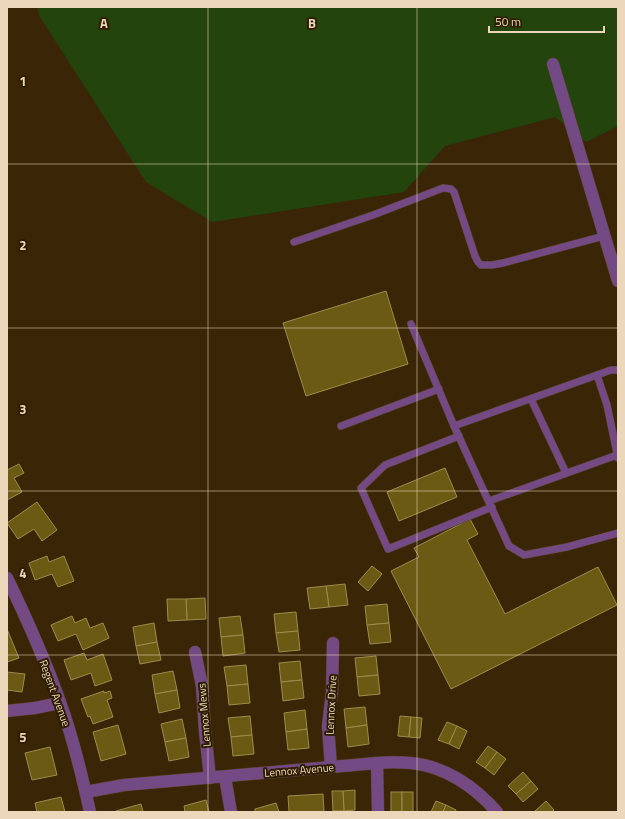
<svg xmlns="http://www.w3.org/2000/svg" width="625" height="819" viewBox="0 0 625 819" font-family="'Titillium Web',sans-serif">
  <rect width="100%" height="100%" fill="#3a2607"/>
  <polygon fill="#24440e" points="37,7 618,7 618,126 586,142 555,117 445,146 404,192 212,222 146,182 40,17"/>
  <g fill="#6a5a13" stroke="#9d8c4b">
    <polygon points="386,291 408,364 306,396 283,323"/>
    <polygon points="19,464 24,473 14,478 22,492 7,500 7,470"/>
    <polygon points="445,468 457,497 399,521 387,492"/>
    <polygon points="37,502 57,530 42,541 34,529 18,539 7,523"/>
    <polygon points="470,519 478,534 467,540 505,614 598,567 617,605 451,689 391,571 419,557 414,548"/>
    <polygon points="47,556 49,562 64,556 74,581 58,587 52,574 35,580 29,563"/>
    <polygon points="372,566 382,574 368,591 358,582"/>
    <polygon points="345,584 348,605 329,607 326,586"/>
    <polygon points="326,586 329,607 310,609 307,588"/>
    <polygon points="205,598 206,619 187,620 186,599"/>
    <polygon points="167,599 186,599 187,620 168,621"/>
    <polygon points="387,604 389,623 367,625 365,606"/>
    <polygon points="296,612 298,631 276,633 274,614"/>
    <polygon points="72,616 75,623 86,618 90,628 103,623 109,638 83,650 76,634 58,641 51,625"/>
    <polygon points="240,616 243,635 221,637 219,618"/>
    <polygon points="154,623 157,642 136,646 133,627"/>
    <polygon points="389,623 391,642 370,644 367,625"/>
    <polygon points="7,629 19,658 7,662"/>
    <polygon points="298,631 300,650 279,652 276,633"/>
    <polygon points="243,635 245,653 223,656 221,637"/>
    <polygon points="157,642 161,660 140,664 136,646"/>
    <polygon points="84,653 87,660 103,654 112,680 95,686 91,673 71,680 64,660"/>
    <polygon points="376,656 378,675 357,677 355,658"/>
    <polygon points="300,661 302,680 281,682 279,663"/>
    <polygon points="246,665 248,684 227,686 224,667"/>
    <polygon points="173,671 177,690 155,694 152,675"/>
    <polygon points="7,672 25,674 22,692 7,690"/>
    <polygon points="378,675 380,694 359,696 357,677"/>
    <polygon points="302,680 304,698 283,701 281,682"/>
    <polygon points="248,684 250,703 229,705 227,686"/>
    <polygon points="177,690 180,708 159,713 155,694"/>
    <polygon points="104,691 104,693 110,691 112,698 107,700 113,717 93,724 90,716 88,717 81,699"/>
    <polygon points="365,707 367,725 346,728 344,709"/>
    <polygon points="305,710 307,729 286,732 284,713"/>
    <polygon points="250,716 252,735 231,737 228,718"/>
    <polygon points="400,716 411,717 409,737 398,736"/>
    <polygon points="411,717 422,718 420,738 409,737"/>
    <polygon points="182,719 186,738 165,742 161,724"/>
    <polygon points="447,722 457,726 449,744 438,740"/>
    <polygon points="118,725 126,754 101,761 93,732"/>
    <polygon points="367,725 369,744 348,747 346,728"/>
    <polygon points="457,726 467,731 459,749 449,744"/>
    <polygon points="307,729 309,748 288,750 286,732"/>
    <polygon points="252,735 254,754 233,756 231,737"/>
    <polygon points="186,738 189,757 169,761 165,742"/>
    <polygon points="488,746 497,752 485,768 476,762"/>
    <polygon points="50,747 57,775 32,780 25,753"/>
    <polygon points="497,752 506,759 494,775 485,768"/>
    <polygon points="523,772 531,781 516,794 508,786"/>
    <polygon points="531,781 538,789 523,802 516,794"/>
    <polygon points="355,790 355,810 344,811 343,791"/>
    <polygon points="332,791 343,791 344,811 333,811"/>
    <rect x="391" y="792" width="11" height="20"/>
    <rect x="402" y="792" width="11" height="20"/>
    <polygon points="323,794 324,812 289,812 288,796"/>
    <polygon points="61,797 65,812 37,812 35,803"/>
    <polygon points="206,800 209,812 185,812 184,806"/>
    <polygon points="436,801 446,805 443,812 431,812"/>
    <polygon points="546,801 554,810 551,812 534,812"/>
    <polygon points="276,803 279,812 255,812 255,809"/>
    <polygon points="141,804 143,812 117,812 116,811"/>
    <polygon points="446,805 456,810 455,812 443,812"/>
  </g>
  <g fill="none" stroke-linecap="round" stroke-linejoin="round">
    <defs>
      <g id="lane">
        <polyline points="294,242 373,215 443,188 451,189 454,192 475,256 478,262 481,265 492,265 503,263 604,236"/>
        <polyline points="411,324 454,426"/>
        <polyline points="618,370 611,370 454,426 509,546 524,555 567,547 618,533"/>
        <polyline points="597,375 607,405 618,458"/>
        <polyline points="531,399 566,473"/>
        <polyline points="341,426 439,389"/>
        <polyline points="459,436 385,465 361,488 388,549 492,507"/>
        <polyline points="489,501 617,455"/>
      </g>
      <g id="street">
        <polyline points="553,64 618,281"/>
        <path d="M7,578c20,41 38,82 53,124 13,36 22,73 30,110"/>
        <polyline points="195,652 202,686 205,731 210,778"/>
        <polyline points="7,711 35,708 60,703"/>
        <polyline points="377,763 378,812"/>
        <polyline points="331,767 328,726 332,692 333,643"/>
        <polyline points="225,777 231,812"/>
        <path d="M86,792l38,-7 253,-22c11,-1 23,-1 34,0 34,3 64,24 86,49"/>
      </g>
    </defs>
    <use href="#lane" stroke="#564224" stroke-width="8"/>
    <use href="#street" stroke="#564224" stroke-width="13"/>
    <use href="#lane" stroke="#734a84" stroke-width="7"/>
    <use href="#street" stroke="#734a84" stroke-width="12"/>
  </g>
  <path fill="none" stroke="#ecd7bb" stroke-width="1" stroke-opacity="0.55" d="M208,7v805M417,7v805M7,164h611M7,328h611M7,491h611M7,655h611"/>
  <g text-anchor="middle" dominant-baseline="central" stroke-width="4" stroke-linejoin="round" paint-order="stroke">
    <g font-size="11" fill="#ecd7bb" stroke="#2f1d00">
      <text transform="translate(55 693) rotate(70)">Regent Avenue</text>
      <text transform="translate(331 705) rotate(-87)">Lennox Drive</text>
      <text transform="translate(204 715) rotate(-95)">Lennox Mews</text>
      <text transform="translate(299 770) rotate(-5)">Lennox Avenue</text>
    </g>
  </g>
  <g font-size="13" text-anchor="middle" font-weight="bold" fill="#ecd7bb" stroke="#2f1d00" stroke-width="4" stroke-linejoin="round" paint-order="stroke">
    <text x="104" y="28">A</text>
    <text x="312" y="28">B</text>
    <text x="23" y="86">1</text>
    <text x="23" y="250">2</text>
    <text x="23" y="414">3</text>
    <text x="23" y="578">4</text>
    <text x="23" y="742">5</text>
  </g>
  <rect width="625" height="819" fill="none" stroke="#ecd7bb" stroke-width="16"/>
  <path d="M489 26v6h115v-6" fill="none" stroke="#ecd7bb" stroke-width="2"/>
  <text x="495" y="26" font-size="12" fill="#ecd7bb" stroke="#2f1d00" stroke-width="3" paint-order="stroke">50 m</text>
</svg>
